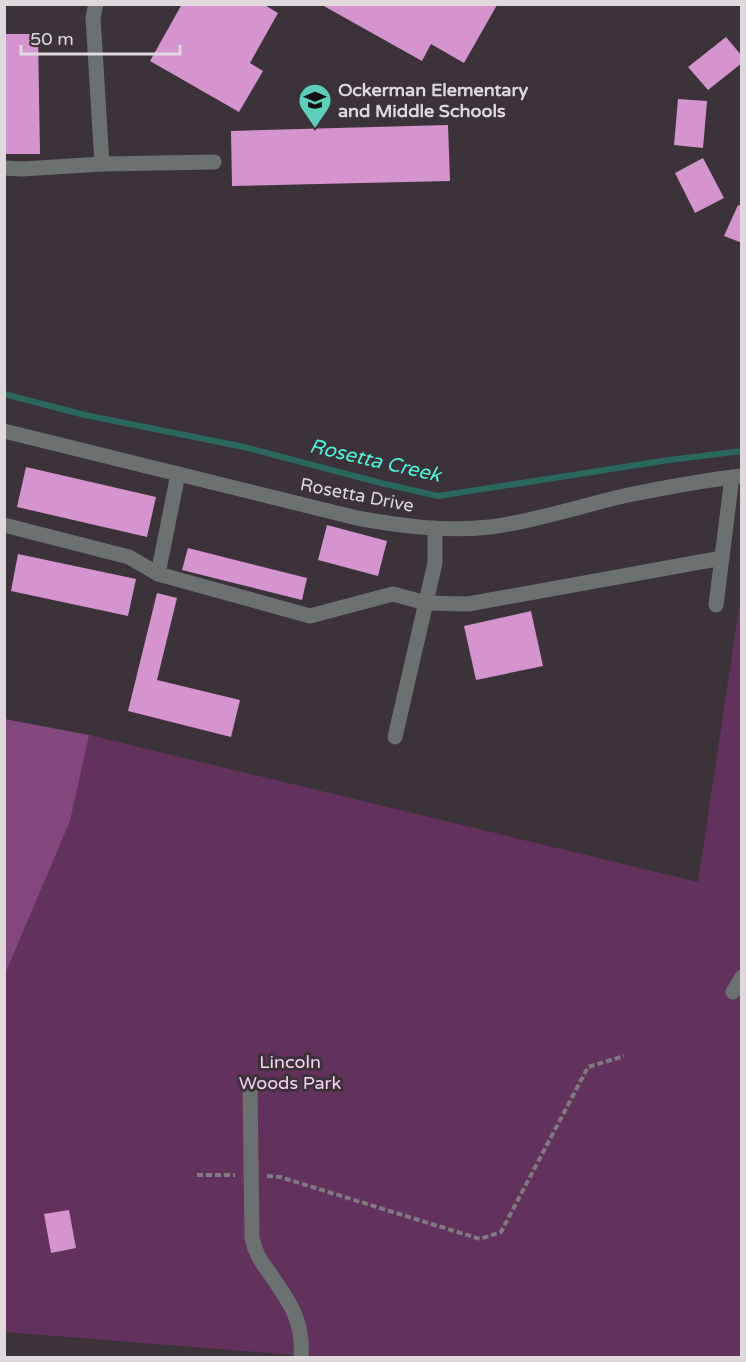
<svg xmlns="http://www.w3.org/2000/svg" width="746" height="1362" viewBox="0 0 746 1362" font-family="'Varela Round',sans-serif">
  <rect width="100%" height="100%" fill="#3b323a"/>
  <polygon fill="#62325d" points="740,602 741,602 741,1357 331,1358 5,1332 5,926 89,735 698,882"/>
  <polygon fill="#82477c" points="5,719 89,735 70,821 5,974"/>
  <g fill="none" stroke-linecap="round" stroke-linejoin="round">
    <polyline stroke="#2a675c" stroke-width="6" points="4,394 85,415 244,447 381,483 438,496 669,460 742,451"/>
  </g>
  <g fill="#d594cd">
    <polygon points="182,4 263,4 278,13 250,63 263,71 239,112 150,61"/>
    <polygon points="322,5 497,5 464,63 431,44 422,61"/>
    <polygon points="4,34 38,34 40,154 4,154"/>
    <polygon points="726,37 742,56 742,63 708,90 688,67"/>
    <polygon points="678,99 707,101 703,148 674,145"/>
    <polygon points="448,125 450,181 232,186 231,131"/>
    <polygon points="703,158 724,198 695,213 675,173"/>
    <polygon points="738,205 742,206 742,243 724,236"/>
    <polygon points="26,467 156,497 147,537 17,507"/>
    <polygon points="327,525 387,541 378,576 318,560"/>
    <polygon points="188,548 307,578 302,600 182,570"/>
    <polygon points="18,554 136,579 128,616 11,591"/>
    <polygon points="157,593 177,598 157,680 240,700 231,737 128,711"/>
    <polygon points="531,611 543,666 476,680 464,626"/>
    <polygon points="69,1210 76,1248 51,1253 44,1214"/>
  </g>
  <g fill="none" stroke-linecap="round" stroke-linejoin="round">
    <g stroke="#817980" stroke-width="4" stroke-dasharray="6 3" stroke-linecap="butt">
      <polyline points="197,1175 235,1175"/>
      <polyline points="267,1176 280,1177 480,1239 501,1232 588,1067 624,1056"/>
    </g>
    <g stroke="#6b7170" stroke-width="15">
      <polyline points="96,4 93,17 102,164"/>
      <polyline points="4,168 22,169 102,164 214,162"/>
      <path d="M4,431l353,87c44,8 88,14 133,9 48,-6 95,-23 143,-33 35,-7 72,-14 109,-18"/>
      <polyline points="4,525 129,557 158,574 310,616 393,594 426,603 468,604 722,558"/>
      <polyline points="158,574 178,474"/>
      <polyline points="716,605 732,477"/>
      <polyline points="395,737 435,563 435,528"/>
      <polyline points="733,992 742,977"/>
      <path d="M250,1084l2,154c3,14 8,22 16,33 21,30 36,49 33,87"/>
    </g>
  </g>
  <defs>
    <symbol id="school-pin" viewBox="-11 -11 22 30"><path d="M0 17L-7.5 6A9.5 9.5 0 1 1 7.5 6Z" fill="#5ccebb" stroke="#3b323a"/><path d="M0-5L7-2L0 1L-7-2ZM-4 1L0 2.5L4 1V4Q0 6-4 4Z" fill="#111"/></symbol>
  </defs>
  <g fill-rule="evenodd">
    <use href="#school-pin" x="296" y="81" width="38" height="52"/>
  </g>
  <g text-anchor="middle" dominant-baseline="central" stroke-width="6" stroke-linejoin="round" paint-order="stroke">
    <g font-size="18" font-weight="bold" fill="#dfd9de" stroke="#3b323a" text-anchor="start">
      <text x="338" y="90">Ockerman Elementary<tspan x="338" dy="21">and Middle Schools</tspan></text>
    </g>
    <g font-size="18" fill="#dfd9de" stroke="#3b323a">
      <text transform="translate(357 495) rotate(11)">Rosetta Drive</text>
    </g>
    <g font-size="18" fill="#f7d4f2" stroke="#3b323a">
      <text x="290" y="1062">Lincoln<tspan x="290" dy="21">Woods Park</tspan></text>
    </g>
    <g font-size="20" font-style="italic" fill="#4ff3da" stroke="#3b323a">
      <text transform="translate(375 461) rotate(13)">Rosetta Creek</text>
    </g>
  </g>
  <rect width="746" height="1362" fill="none" stroke="#dfd9de" stroke-width="12"/>
  <path d="M21 45v9h159v-9" fill="none" stroke="#dfd9de" stroke-width="3"/>
  <text x="30" y="45" font-size="18" fill="#dfd9de" stroke="#3b323a" stroke-width="4.5" paint-order="stroke">50 m</text>
</svg>
